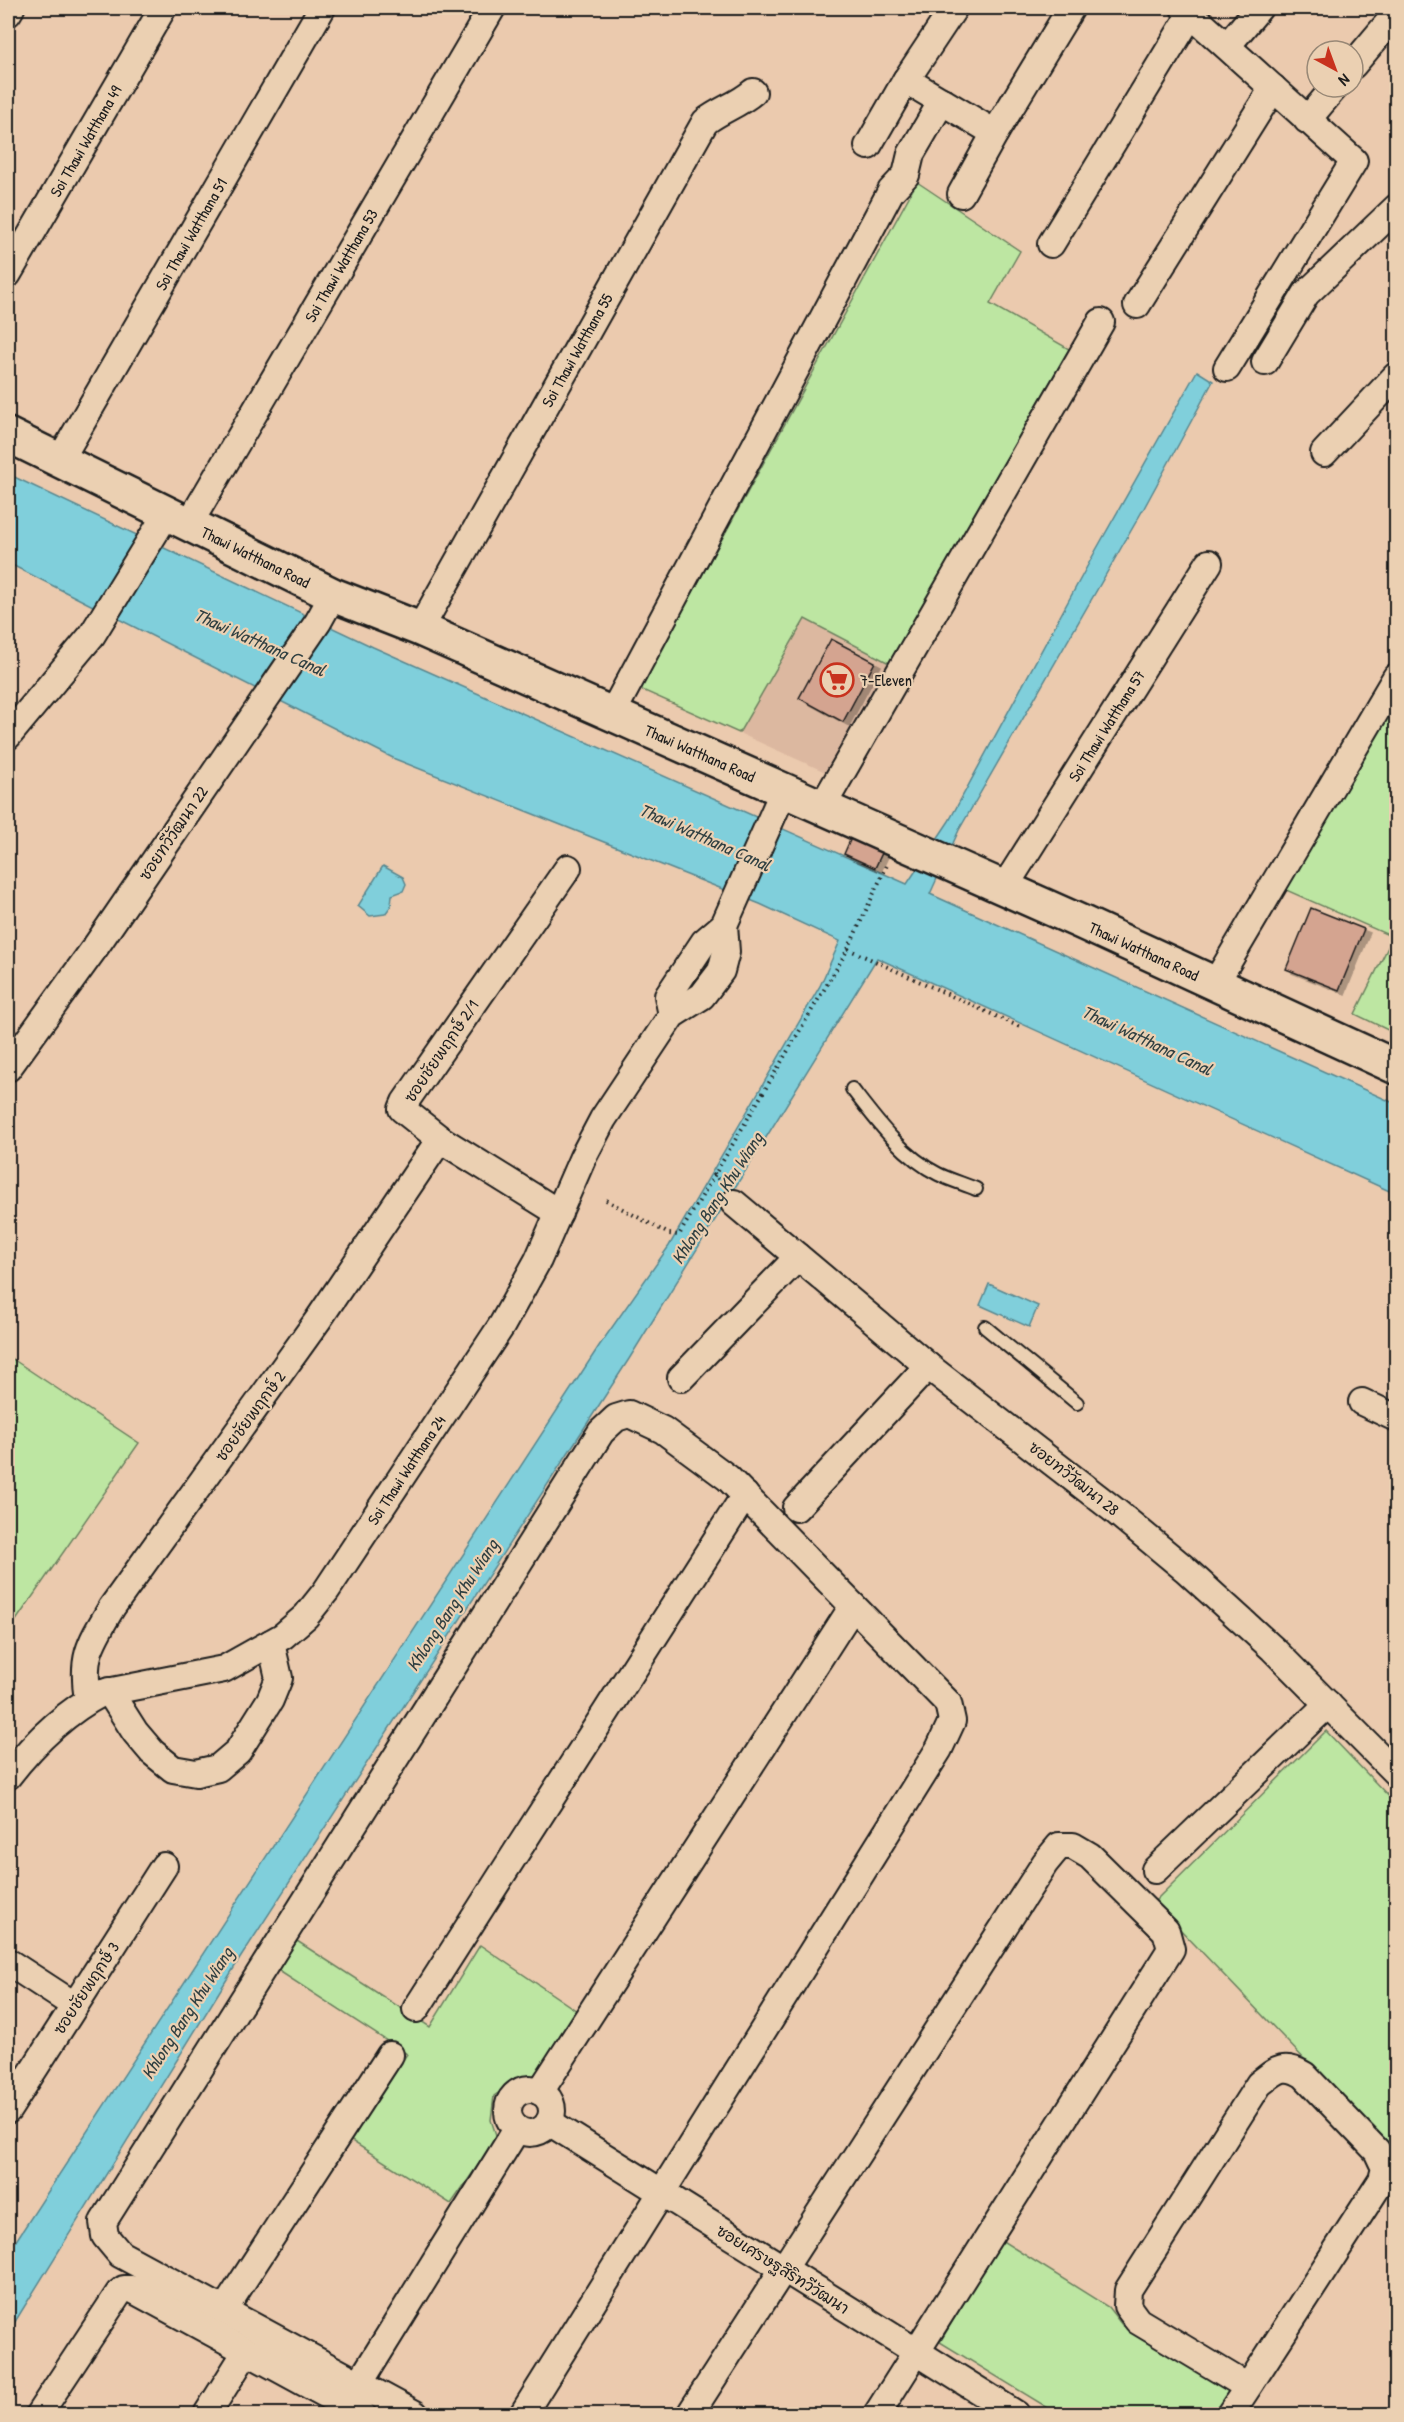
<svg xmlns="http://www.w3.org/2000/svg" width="1404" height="2422" viewBox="0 0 1404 2422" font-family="'Patrick Hand','Playpen Sans Thai',sans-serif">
  <defs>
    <filter id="shadow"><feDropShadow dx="6" dy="4" stdDeviation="0" flood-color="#0004"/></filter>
  </defs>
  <rect width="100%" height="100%" fill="#ebcaae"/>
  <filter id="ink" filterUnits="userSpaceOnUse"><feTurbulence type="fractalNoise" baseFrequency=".0167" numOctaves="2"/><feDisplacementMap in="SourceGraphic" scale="12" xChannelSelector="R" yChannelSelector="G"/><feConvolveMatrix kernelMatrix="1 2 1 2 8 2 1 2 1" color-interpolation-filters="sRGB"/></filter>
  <g filter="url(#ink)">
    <polygon fill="#dcb8a0" points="805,619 889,663 832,775 739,733"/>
    <g fill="#bde6a2" stroke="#6c815f" stroke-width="1.5">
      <polygon points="917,182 1020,251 990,304 1069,349 889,663 805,619 739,733 640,689"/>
      <polygon points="1396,703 1396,1034 1355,1014 1393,937 1286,890"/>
      <polygon points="8,1356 139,1443 8,1632"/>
      <polygon points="1326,1731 1396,1804 1396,2155 1154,1902"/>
      <polygon points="297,1941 430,2027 480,1945 577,2011 535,2077 516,2081 494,2096 491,2120 497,2138 451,2204 350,2140 407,2054 276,1969"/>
      <polygon points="1001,2240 1108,2307 1122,2325 1234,2393 1220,2414 1058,2414 940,2342"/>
    </g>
    <g fill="#80cfdb" stroke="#58878f" stroke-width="1.5">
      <polygon points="1197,371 1213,381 1144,508 959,830 930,894 1396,1104 1396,1194 877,958 629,1359 237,1963 8,2333 8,2253 599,1346 669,1246 820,986 840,941 760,904 395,759 8,563 8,474 373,647 907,884 949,821 1096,550"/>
      <polygon points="383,866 403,877 406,884 403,891 392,895 391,906 385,914 370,916 358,906"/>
      <polygon points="989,1284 1038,1306 1029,1327 980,1305"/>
    </g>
    <g fill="#d4a490" stroke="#1c1c1c" stroke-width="1.5" filter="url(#shadow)">
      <polygon points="831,639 875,662 843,722 799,698"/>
      <polygon points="851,838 882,853 875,868 844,854"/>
      <polygon points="1311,908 1364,929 1339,990 1286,969"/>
    </g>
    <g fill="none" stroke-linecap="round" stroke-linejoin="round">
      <defs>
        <g id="service">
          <path d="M852,1089c24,31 50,67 86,85 12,6 26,10 38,15"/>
          <polyline points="985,1327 1077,1403"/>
        </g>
        <g id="minor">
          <polyline points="954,8 906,80 995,133 1071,8"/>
          <polyline points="1184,8 1354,161 1227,368"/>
          <polyline points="8,13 11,8"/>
          <polyline points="1227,46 1259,8"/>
          <polyline points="1353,65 1396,14"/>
          <polyline points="1307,120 1335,87"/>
          <polyline points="868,146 906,80"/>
          <polyline points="961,194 995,133"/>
          <polyline points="1051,244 1191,14"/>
          <path id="s1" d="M8,274l155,-266"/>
          <polyline points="1137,305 1273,88"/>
          <polyline points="1265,362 1306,294 1396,208"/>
          <polyline points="1324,453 1396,376"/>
          <path id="s2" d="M60,460l262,-452"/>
          <path id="s3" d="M189,524l303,-516"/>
          <path id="s4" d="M420,629l285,-507c15,-12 33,-17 48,-30"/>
          <polyline points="612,714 891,191 906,175 911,154 942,101"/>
          <polyline points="8,736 92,635 167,513"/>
          <polyline points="822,807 1101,322"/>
          <path id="s5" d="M1004,888l205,-325"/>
          <polyline points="1215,984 1396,677"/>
          <polyline points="672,1015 668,996 704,942 724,925 784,790"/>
          <polyline points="8,1068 94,949 318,622 333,595"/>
          <polyline points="734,1203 928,1366 1114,1510 1185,1569 1273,1649 1396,1773"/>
          <polyline points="559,1213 440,1139 402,1109 405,1102 568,868"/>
          <polyline points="681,1378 798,1257"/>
          <polyline points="1362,1402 1396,1418"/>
          <polyline points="796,1508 928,1366"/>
          <polyline points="109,1691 135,1732 152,1752 173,1769 196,1773 218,1768 238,1751 270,1700 279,1678 271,1643"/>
          <path d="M88,1700c-7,-44 2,-56 24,-93l206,-287 122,-181"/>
          <path id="s6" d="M8,1776c25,-32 57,-64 94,-83l122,-24 59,-33 23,-20 20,-25 176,-266 36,-65 45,-103 20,-38 69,-104 30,-19 19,-25 5,-19 -2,-27"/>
          <polyline points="1155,1870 1328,1704"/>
          <polyline points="8,1962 74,2005"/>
          <polyline points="416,2009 745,1495"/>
          <circle cx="530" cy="2111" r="22"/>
          <polyline points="540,2092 853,1606"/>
          <polyline points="8,2110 164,1866"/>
          <polyline points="549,2122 1016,2414"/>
          <polyline points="224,2310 390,2055"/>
          <polyline points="359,2384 517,2129"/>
          <polyline points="39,2414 119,2293 124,2289 132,2289 362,2414"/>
          <polyline points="207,2414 246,2352"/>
          <polyline points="415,2414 120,2254 105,2236 103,2222 601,1432 616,1418 629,1414 663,1430 728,1478 948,1703 952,1721 939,1749 523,2414"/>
          <polyline points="690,2414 1045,1863 1059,1846 1073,1846 1090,1856 1166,1931 1171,1949 877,2414"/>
          <path d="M1230,2414l18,-27 134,-207 3,-12 -8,-17 -73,-76c-21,-13 -28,-4 -45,9l-131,206 -1,16 11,15 110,66"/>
        </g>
        <g id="secondary">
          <path id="s7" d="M8,435l325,160 87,34 192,85 469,208 315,145"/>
        </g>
      </defs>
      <use href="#service" stroke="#1c1c1c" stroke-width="16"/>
      <use href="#minor" stroke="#1c1c1c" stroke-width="30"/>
      <use href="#secondary" stroke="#1c1c1c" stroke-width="38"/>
      <g stroke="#1c1c1c" stroke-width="4" stroke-dasharray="1.5 4.5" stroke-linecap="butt">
        <polyline points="848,949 1020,1027"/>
        <polyline points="714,1173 722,1185"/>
        <polyline points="606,1200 669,1234 679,1235 848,949 887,865"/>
      </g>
      <use href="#service" stroke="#ebd0b2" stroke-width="12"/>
      <use href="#minor" stroke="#ebd0b2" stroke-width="26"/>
      <use href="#secondary" stroke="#ebd0b2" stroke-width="33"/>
    </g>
  </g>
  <defs>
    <symbol id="supermarket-ring" viewBox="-11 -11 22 22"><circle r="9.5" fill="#ebd0b2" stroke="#c8321e" stroke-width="1.5"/><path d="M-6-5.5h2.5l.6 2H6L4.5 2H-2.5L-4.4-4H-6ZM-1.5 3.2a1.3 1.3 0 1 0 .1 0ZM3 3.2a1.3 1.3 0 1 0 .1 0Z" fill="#c8321e"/></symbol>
  </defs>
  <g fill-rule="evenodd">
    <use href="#supermarket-ring" x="818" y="661" width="38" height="38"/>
  </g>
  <g text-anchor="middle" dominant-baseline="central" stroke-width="4.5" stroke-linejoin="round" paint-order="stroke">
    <g font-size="16" fill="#1c1c1c" stroke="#ebd0b2">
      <text stroke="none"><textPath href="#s1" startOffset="154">Soi Thawi Watthana 49</textPath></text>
      <text stroke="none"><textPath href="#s2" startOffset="261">Soi Thawi Watthana 51</textPath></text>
      <text stroke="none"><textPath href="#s3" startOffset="300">Soi Thawi Watthana 53</textPath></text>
      <text stroke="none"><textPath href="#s4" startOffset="320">Soi Thawi Watthana 55</textPath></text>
      <text stroke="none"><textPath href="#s7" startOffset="276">Thawi Watthana Road</textPath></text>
      <text stroke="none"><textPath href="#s5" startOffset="192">Soi Thawi Watthana 57</textPath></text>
      <text stroke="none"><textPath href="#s7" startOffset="762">Thawi Watthana Road</textPath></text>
      <text transform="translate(173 833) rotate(-56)">ซอยทวีวัฒนา 22</text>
      <text stroke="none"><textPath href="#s7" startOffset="1248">Thawi Watthana Road</textPath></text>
      <text transform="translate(441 1051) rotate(-56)">ซอยชัยพฤกษ์ 2/1</text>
      <text transform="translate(250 1416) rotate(-54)">ซอยชัยพฤกษ์ 2</text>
      <text stroke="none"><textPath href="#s6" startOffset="526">Soi Thawi Watthana 24</textPath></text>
      <text transform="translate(1074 1478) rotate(38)">ซอยทวีวัฒนา 28</text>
      <text transform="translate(86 1988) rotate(-57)">ซอยชัยพฤกษ์ 3</text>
      <text transform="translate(783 2269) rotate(32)">ซอยเศรษฐสิริทวีวัฒนา</text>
    </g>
    <g font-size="16" fill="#1c1c1c" stroke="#ebd0b2" text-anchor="start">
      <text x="860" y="680">7-Eleven</text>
    </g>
    <g font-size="18" font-style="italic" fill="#304042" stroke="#ebd0b2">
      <text transform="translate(260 642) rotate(24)">Thawi Watthana Canal</text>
      <text transform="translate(705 837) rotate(24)">Thawi Watthana Canal</text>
      <text transform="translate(1147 1040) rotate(25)">Thawi Watthana Canal</text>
      <text transform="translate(717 1198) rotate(-57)">Khlong Bang Khu Wiang</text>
      <text transform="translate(452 1605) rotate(-57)">Khlong Bang Khu Wiang</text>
      <text transform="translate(187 2013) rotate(-57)">Khlong Bang Khu Wiang</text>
    </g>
  </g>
  <rect width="1404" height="2422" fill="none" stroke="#ebd0b2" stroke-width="30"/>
  <rect x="15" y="15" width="1374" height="2392" fill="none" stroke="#1c1c1c" stroke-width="2" filter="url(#ink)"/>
  <g transform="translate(1335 69) rotate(139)"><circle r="28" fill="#ebd0b2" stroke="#988876" stroke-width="1.5"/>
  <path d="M0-4.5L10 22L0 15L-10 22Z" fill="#c8321e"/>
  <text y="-9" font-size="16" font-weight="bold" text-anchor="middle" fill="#1c1c1c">N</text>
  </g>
</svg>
